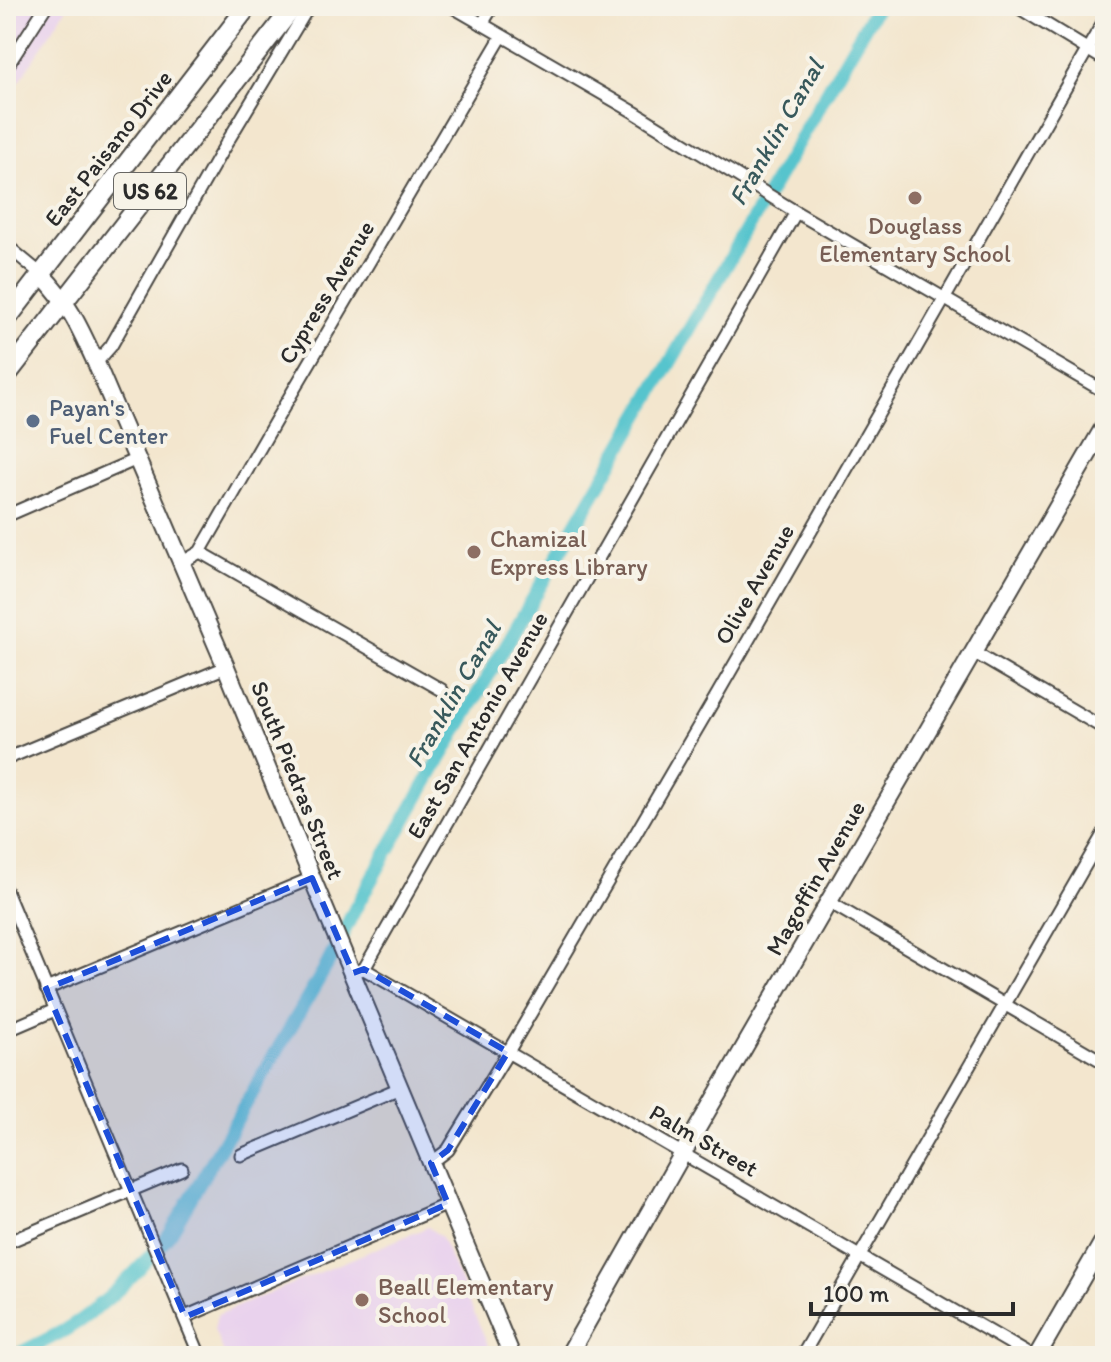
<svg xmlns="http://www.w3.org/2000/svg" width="1111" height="1362" viewBox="0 0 1111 1362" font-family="Itim,sans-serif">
  <rect width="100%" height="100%" fill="#f7f3e8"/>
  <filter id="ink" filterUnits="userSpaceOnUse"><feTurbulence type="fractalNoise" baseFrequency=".0125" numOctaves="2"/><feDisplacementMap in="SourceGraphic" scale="16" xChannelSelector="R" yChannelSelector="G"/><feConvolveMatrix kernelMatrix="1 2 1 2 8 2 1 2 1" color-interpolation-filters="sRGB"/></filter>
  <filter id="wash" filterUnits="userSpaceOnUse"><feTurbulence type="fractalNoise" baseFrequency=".006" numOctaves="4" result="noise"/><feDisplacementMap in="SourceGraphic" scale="32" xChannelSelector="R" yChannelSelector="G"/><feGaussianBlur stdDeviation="1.8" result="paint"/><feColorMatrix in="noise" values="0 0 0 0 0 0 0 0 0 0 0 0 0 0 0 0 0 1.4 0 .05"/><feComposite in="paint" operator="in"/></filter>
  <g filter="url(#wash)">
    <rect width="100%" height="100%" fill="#f3e6ce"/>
    <g fill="#e9d2ed">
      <polygon points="6,6 68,6 6,102"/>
      <polygon points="428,1227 441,1237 493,1356 225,1356 214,1330 217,1315"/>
    </g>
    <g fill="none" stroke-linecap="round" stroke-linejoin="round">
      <path stroke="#57c4cd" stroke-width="14" d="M15,1356c17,-9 34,-17 50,-26 42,-25 75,-61 106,-98l156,-267 29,-58 66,-117 455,-784"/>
    </g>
  </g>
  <g filter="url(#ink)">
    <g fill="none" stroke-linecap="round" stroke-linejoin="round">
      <defs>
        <g id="street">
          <polyline points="451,6 634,112 796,212 1105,392"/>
          <polyline points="1016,6 1105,60"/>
          <polyline points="482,24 493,6"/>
          <polyline points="6,68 46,6"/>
          <polyline points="6,245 41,274"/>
          <polyline points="96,363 111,346 220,154 309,6"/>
          <polyline points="6,516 137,459"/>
          <polyline points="200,552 442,690"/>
          <polyline points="181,563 200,552 276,420 502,36"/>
          <polyline points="973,652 1105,729"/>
          <polyline points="6,759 226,667"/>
          <polyline points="6,891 200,1356"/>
          <polyline points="829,902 1105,1063"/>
          <polyline points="364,969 796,212"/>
          <polyline points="357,971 364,969 1032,1356"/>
          <polyline points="46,989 312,878"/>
          <polyline points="6,1031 55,1010"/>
          <polyline points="241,1155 400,1088"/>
          <polyline points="431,1163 448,1150 508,1052 718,693 1105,19"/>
          <polyline points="6,1243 182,1169"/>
          <polyline points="185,1317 448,1204"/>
          <polyline points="802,1356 1105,831"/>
        </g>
        <g id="secondary">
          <path d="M41,274c28,29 39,54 55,89l130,304 86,211 200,478"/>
          <polyline points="568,1356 683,1153 1105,425"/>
          <polyline points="1037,1356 1105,1238"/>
        </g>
        <g id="primary">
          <polyline points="6,320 248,6"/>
          <polyline points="6,376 294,6"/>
        </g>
      </defs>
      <use href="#street" stroke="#494743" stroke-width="15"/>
      <use href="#secondary" stroke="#494743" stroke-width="20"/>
      <use href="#primary" stroke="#494743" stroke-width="22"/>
      <use href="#street" stroke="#fff" stroke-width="11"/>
      <use href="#secondary" stroke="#fff" stroke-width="16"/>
      <use href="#primary" stroke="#fff" stroke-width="18"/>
    </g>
  </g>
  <path fill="#1d4ed8" fill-opacity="0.2" stroke="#1d4ed8" stroke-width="6" stroke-dasharray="16 10" stroke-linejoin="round" d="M312,878l41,95 11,-4 144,83 -60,98 -17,13 17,41 -263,113 -139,-328z"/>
  <g fill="#8d6e63" stroke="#f7f3e8" stroke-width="3">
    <circle cx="915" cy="198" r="8"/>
    <circle cx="474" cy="552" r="8"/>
    <circle cx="362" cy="1300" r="8"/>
  </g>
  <circle fill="#5c6f8a" stroke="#f7f3e8" stroke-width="3" cx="33" cy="421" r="8"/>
  <g text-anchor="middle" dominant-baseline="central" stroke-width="8" stroke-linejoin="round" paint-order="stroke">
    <rect fill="#f7f3e8" stroke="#686764" stroke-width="2" x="114" y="173" width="72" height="36" rx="6"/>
    <g font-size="22" font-weight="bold" fill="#2b2b2b">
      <text x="150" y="191">US 62</text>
    </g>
    <g font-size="24" fill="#2b2b2b" stroke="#f7f3e8">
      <text transform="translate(108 148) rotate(-52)">East Paisano Drive</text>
      <text transform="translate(326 292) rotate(-59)">Cypress Avenue</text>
      <text transform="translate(754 584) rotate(-60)">Olive Avenue</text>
      <text transform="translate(477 725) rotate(-60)">East San Antonio Avenue</text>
      <text transform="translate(298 780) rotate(68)">South Piedras Street</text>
      <text transform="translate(815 878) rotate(-60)">Magoffin Avenue</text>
      <text transform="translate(704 1140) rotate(30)">Palm Street</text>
    </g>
    <g font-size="24" fill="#785e54" stroke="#f7f3e8" text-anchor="start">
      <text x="915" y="225" text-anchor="middle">Douglass<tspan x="915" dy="28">Elementary School</tspan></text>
      <text x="490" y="538">Chamizal<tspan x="490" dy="28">Express Library</tspan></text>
      <text x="378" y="1286">Beall Elementary<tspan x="378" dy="28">School</tspan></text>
    </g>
    <g font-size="24" fill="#4e5e75" stroke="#f7f3e8" text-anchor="start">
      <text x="49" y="407">Payan's<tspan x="49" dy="28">Fuel Center</tspan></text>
    </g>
    <g font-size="26" font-style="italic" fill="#38595c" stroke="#f7f3e8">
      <text transform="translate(776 132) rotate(-60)">Franklin Canal</text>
      <text transform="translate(453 694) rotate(-60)">Franklin Canal</text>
    </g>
  </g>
  <rect width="1111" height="1362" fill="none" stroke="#f7f3e8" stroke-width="32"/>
  <path d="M811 1302v12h202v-12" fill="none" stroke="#2b2b2b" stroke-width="4"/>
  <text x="823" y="1302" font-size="24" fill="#2b2b2b" stroke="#f7f3e8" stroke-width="6" paint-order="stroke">100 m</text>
</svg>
